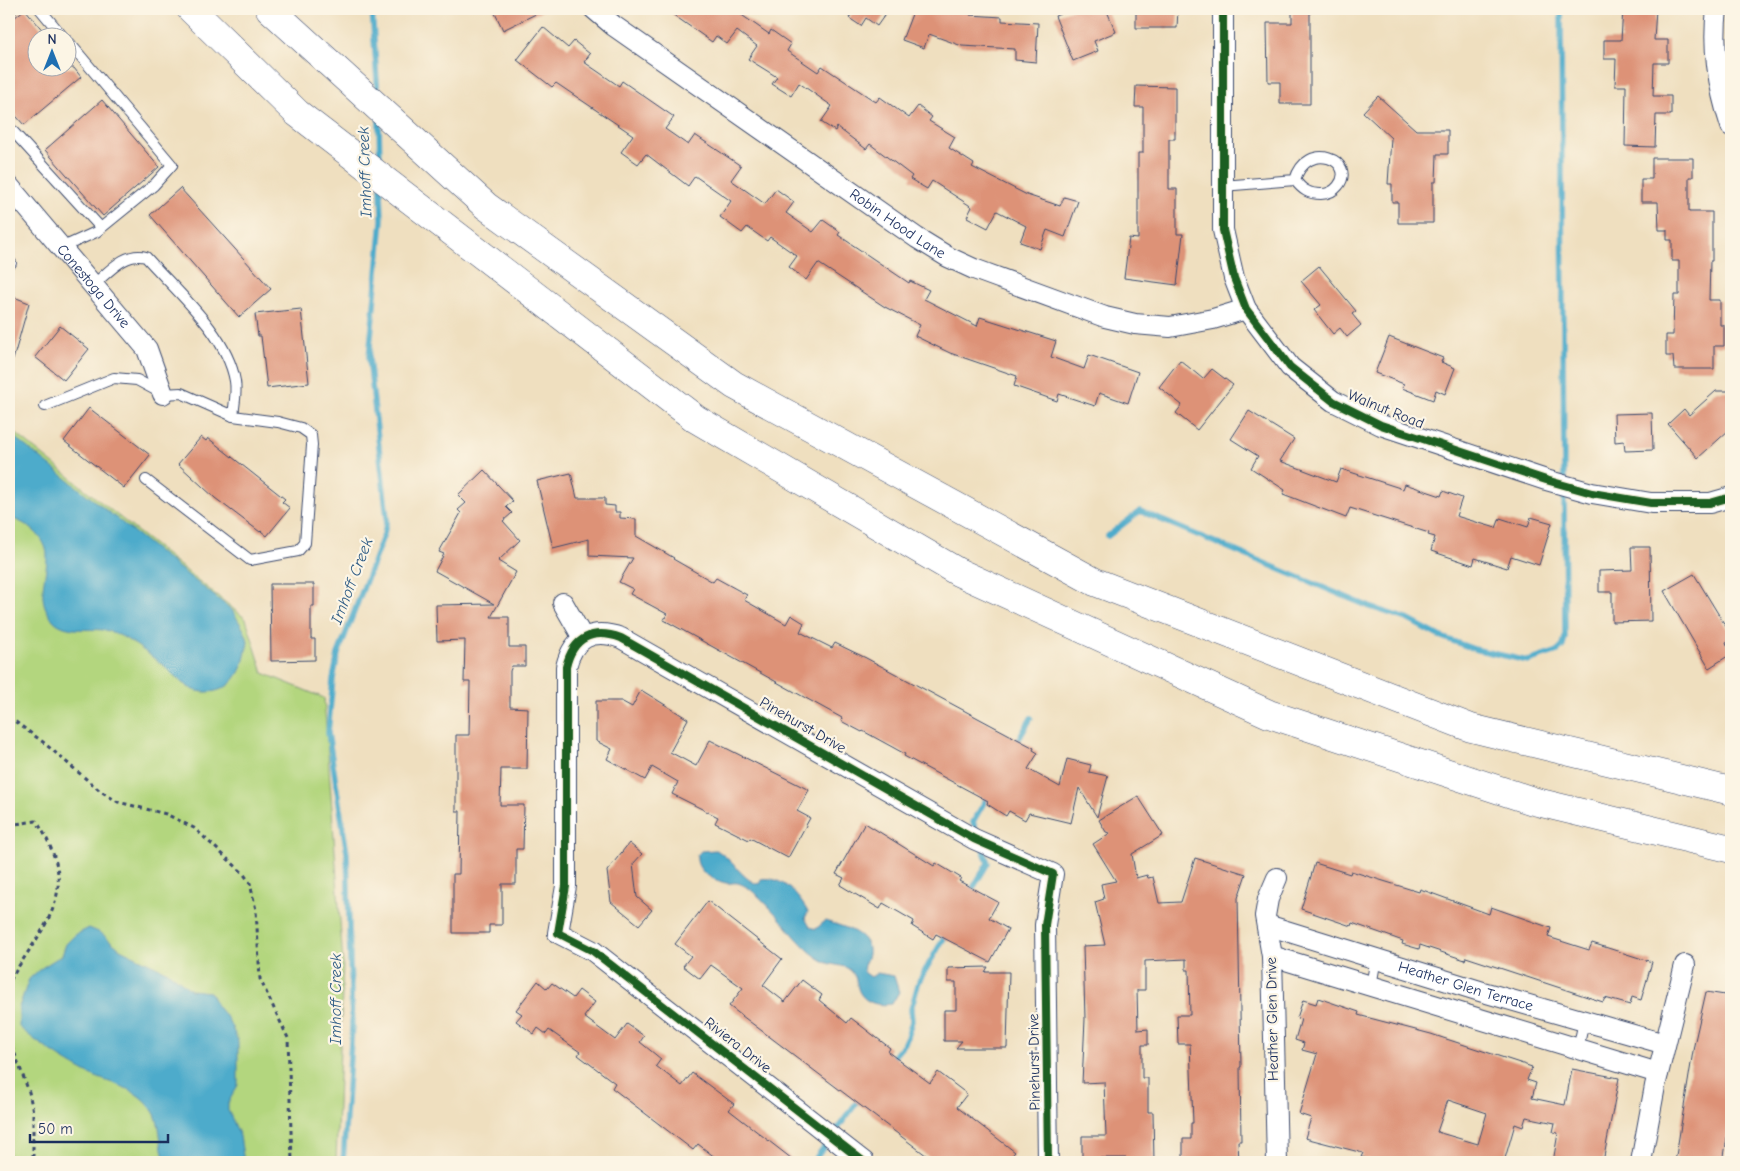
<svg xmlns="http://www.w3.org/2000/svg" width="1740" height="1171" viewBox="0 0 1740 1171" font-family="'Comic Neue',sans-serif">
  <rect width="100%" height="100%" fill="#fcf5e5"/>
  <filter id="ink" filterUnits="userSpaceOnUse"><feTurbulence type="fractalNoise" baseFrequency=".02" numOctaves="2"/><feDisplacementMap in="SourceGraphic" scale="10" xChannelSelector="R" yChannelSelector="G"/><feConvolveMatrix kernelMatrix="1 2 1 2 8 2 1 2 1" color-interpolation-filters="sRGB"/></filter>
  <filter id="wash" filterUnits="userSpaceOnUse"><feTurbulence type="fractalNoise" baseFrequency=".0096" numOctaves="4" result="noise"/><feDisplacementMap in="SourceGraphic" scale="20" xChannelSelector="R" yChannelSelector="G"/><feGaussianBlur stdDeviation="1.12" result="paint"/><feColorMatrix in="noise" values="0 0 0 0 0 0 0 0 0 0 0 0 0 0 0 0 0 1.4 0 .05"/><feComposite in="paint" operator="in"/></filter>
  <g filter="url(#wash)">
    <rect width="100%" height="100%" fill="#efdfbf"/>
    <polygon fill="#b3d67e" stroke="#67826e" points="9,428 246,619 263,673 324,698 343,963 336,1162 9,1162"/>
    <g fill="#4dabcb" stroke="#346d94">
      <path d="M9,433l223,177c5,9 14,21 16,31 0,4 -2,10 -3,15 -5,21 -17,37 -41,36 -18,-1 -27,-15 -40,-26 -13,-10 -39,-31 -55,-35 -16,-4 -42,3 -55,-10 -20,-22 -7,-41 -7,-65 0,-19 -22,-35 -38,-38z"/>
      <path d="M716,850c16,8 28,32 43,34l2,-5c21,-4 38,17 47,33l-3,6 5,9 6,2 9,-8c15,5 46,11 43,33 -1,8 -6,10 -4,18l7,5 6,-4 17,3 5,16 -7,12c-12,2 -27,0 -33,-13 -3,-7 -2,-15 -9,-21 -7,-6 -17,-4 -25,-8 -23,-12 -36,-35 -54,-53 -8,-9 -22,-23 -33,-26 -4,-1 -8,1 -12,0 -14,-3 -31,-12 -29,-28l4,-4z"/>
      <path d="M89,928l12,5 19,16 50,24 21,17 19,2 7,14 11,13 10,22v44l-10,18v7l12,26 4,26h-78c-8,-17 -3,-39 -15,-54 -19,-24 -41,-23 -66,-36 -24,-13 -45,-27 -66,-45v-20l10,-28 11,-10 22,-14 4,-11 9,-9z"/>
    </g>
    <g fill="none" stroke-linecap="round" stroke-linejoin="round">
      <g stroke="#4dabcb" stroke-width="5.5">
        <polyline points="372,9 378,96"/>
        <polyline points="379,121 380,166"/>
        <polyline points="1108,536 1140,511 1370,607 1407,619 1439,636 1474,649 1528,661 1558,651 1563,646 1565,637 1561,9"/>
        <polyline points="1015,746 1031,718"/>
        <polyline points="978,835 973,822 989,794"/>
        <polyline points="970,893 988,863 983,848"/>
        <polyline points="890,1061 905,1043 909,1031 912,1021 911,1009 919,981 948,931"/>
        <polyline points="343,1162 352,1027 347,853 328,733 333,679 338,654 384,534 387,518 369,358 382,220 381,188"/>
        <polyline points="813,1162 860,1098"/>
      </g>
    </g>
    <g id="blocks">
      <g fill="#dd9277" fill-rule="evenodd">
        <polygon points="25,9 49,38 38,38 38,68 74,68 81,77 24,125 9,108 9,22"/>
        <polygon points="493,9 546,9 503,30"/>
        <polygon points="665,9 733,9 769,34 771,30 791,44 787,51 818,72 822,66 876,102 880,97 909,118 918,106 932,117 929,121 955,137 949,148 974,164 972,167 1027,195 1060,206 1064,197 1078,201 1065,237 1047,230 1040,249 1020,242 1026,226 997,211 988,228 967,217 972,207 932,181 927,189 910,179 912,176 870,144 866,149 837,127 835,131 821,122 832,106 799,83 791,96 772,84 777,77 748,59 757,46 737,31 727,44 716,36 712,42"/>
        <polygon points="853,9 889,9 877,26 866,18 861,26 849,18 854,10"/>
        <polygon points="914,9 973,9 970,15 1002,17 1002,21 1038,23 1036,62 1015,60 1015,49 962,46 929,34 924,48 902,40"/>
        <polygon points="1073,9 1106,9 1116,32 1094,41 1098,51 1073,61 1055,16"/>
        <polygon points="1136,9 1178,9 1177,28 1136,28"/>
        <polygon points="1292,9 1310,9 1310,104 1280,104 1280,82 1268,82 1267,23 1292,23"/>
        <polygon points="1623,9 1656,9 1654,40 1668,40 1668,63 1654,63 1653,96 1671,96 1671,115 1656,115 1655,147 1625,146 1626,86 1615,86 1616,59 1604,59 1604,40 1621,40"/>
        <polygon points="543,27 568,48 574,41 590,54 584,62 619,86 622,81 674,117 665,129 688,145 695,135 741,166 731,180 765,204 776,189 794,202 786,213 813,232 823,220 840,232 838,235 909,283 910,281 929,290 924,299 977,326 980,317 1056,341 1051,357 1084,369 1089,355 1138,372 1128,403 1099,393 1095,406 1059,394 1057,401 1014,386 1017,376 950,353 915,336 920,325 885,307 818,263 806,280 789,267 797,256 770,237 767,241 747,227 742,233 720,217 731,201 695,176 688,186 646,154 638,164 621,152 633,135 556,83 552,87 517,60"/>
        <polygon points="1136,86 1175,87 1175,139 1169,139 1169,189 1177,189 1177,234 1183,234 1177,285 1124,278 1129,238 1138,239 1138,153 1143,153 1143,107 1135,107"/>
        <polygon points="1378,96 1416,130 1448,130 1448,154 1437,154 1436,182 1433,182 1433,223 1398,223 1398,202 1392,202 1392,184 1388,184 1391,138 1363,112"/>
        <polygon points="102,100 159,167 103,216 45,150"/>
        <polygon points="1652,158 1693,158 1693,177 1689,177 1689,212 1712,212 1712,261 1710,261 1709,300 1720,300 1720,325 1724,325 1724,346 1714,346 1714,369 1674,369 1673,356 1666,356 1666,335 1673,335 1674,295 1679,295 1679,261 1672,261 1672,240 1667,240 1667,230 1659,230 1658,202 1641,202 1641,179 1652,179"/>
        <polygon points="180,188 271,289 239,317 150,215"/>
        <polygon points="1319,266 1356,311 1352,314 1361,325 1347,337 1340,328 1333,334 1314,310 1321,305 1301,281"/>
        <polygon points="14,297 29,303 13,360 9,359 9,306"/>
        <polygon points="301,309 309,383 267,388 261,336 258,336 255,314"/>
        <polygon points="60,326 89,349 64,380 35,357"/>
        <polygon points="1389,337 1443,358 1441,362 1455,368 1445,394 1436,390 1433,400 1402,388 1404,384 1375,373"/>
        <polygon points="1180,360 1203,379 1212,369 1233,385 1197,430 1176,413 1182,405 1159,387"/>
        <polygon points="1716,391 1731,391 1731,422 1729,430 1698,458 1668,424 1684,409 1689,415"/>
        <polygon points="89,408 150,455 124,488 64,441"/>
        <polygon points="1249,411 1294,439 1280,461 1336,482 1341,469 1403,489 1405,484 1441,496 1443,491 1462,498 1456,516 1496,528 1500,518 1528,527 1531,517 1552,523 1539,565 1511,556 1507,568 1475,558 1473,565 1431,551 1435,537 1428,535 1429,533 1350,508 1346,518 1283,494 1285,490 1251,468 1258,456 1231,439"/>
        <polygon points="1652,413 1653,450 1625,451 1624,441 1615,442 1614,414"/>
        <polygon points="201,437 206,441 208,438 285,499 282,502 290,508 267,536 261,531 260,532 215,498 178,464"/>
        <polygon points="484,470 513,501 506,507 512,513 503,521 520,540 498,561 516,572 491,617 509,617 509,647 525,647 525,666 512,666 510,671 510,707 528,708 527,769 501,769 500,805 524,805 523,849 516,849 516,884 502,884 502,925 489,925 489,933 453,933 453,874 459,874 460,811 456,811 456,735 469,735 470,682 464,682 465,640 437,641 436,605 494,604 435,571 444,554 439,552 461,513 458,510 466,503 458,495"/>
        <polygon points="571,473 577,498 605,498 605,505 615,506 615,512 620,512 620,518 636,519 636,536 674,558 673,559 713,582 716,578 747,595 744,600 786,624 791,615 804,623 800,632 832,648 835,643 866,658 1034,748 1033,750 1038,753 1028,769 1060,787 1067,759 1091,765 1089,772 1108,776 1097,817 1079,788 1071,823 1029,813 1025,820 1009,811 1006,816 987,804 988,801 904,756 905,754 863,731 862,732 841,721 842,718 664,620 667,614 630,594 633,589 619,582 633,558 589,556 589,539 553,548 537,481"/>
        <polygon points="1631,547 1650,547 1651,621 1612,622 1612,592 1599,592 1599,571 1632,570"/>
        <polygon points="1694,574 1731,635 1731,639 1726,642 1731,654 1709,668 1664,591"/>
        <polygon points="270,584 314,584 314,606 311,606 311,639 315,639 315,660 271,661"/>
        <polygon points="641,690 688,719 670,752 696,766 710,740 809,790 797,811 810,818 788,858 750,838 749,840 715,823 718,817 672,794 678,782 652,767 645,780 607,759 612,749 596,741 596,701 621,701 632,707"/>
        <polygon points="1138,796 1163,835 1132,854 1136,878 1147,875 1148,878 1153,877 1159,903 1181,902 1195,858 1246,874 1238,898 1241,1067 1240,1067 1241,1141 1238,1141 1239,1162 1183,1162 1183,1139 1191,1139 1191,1123 1193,1123 1190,1044 1178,1044 1177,1015 1190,1015 1189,970 1186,970 1186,959 1145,961 1145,990 1137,990 1138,1030 1148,1029 1148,1045 1142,1045 1142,1078 1148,1078 1148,1112 1153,1112 1154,1162 1126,1162 1126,1158 1082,1158 1082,1136 1106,1136 1104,1082 1082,1083 1085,1019 1083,946 1105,945 1095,902 1104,899 1101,884 1116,881 1093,844 1110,833 1106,832 1099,820"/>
        <polygon points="865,823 934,866 936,863 961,878 959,881 998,902 989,918 1008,929 990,962 936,934 933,939 912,926 914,921 883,903 880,909 840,885 844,878 836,874"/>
        <polygon points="629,843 642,854 633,864 637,897 652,910 639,925 611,902 607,871"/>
        <polygon points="1315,863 1350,874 1351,871 1419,892 1420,889 1489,914 1491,907 1551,928 1548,937 1589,950 1592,943 1652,962 1641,1000 1632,997 1630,1005 1605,998 1603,1002 1466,957 1465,960 1420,945 1419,949 1402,944 1403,941 1352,923 1351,926 1301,909"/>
        <polygon points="708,901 782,959 763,985 785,1002 802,980 822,995 819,1000 847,1023 851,1018 890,1048 888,1052 930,1083 938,1072 967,1094 957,1107 1015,1152 1006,1162 935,1162 729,1006 743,988 711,965 700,979 683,966 691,956 675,944"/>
        <polygon points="988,967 985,972 1009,972 1007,1048 956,1048 962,1041 944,1041 944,1010 956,1010 956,982 948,982 948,968"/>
        <polygon points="538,981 547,989 552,983 573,998 579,990 595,1002 584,1017 615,1040 627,1024 644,1036 640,1042 661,1059 656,1066 682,1086 692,1073 734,1104 729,1110 796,1162 721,1162 698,1144 693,1150 612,1088 615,1083 578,1055 580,1052 549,1030 546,1034 538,1028 534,1034 516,1021 522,1014 516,1010"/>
        <polygon points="1706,992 1731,996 1731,1112 1726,1144 1723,1162 1675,1162 1694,1045"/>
        <path d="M1318,998l41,14 -1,3 73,19 101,33 -5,13 9,3 -4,15 33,7 7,-36 47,9 -16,84h-50l5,-29 -5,-1 2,-9 -29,-6 -3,10 -8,-3 -11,38h-126l-17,-5 2,-4 -58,-15 6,-20 -12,-4 18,-60 -15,-4 2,-7 -9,-3 6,-21 -4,-1 6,-18 13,4zM1448,1100l39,13 -9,31 -41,-12z"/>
      </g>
    </g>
  </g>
  <g filter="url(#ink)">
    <use href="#blocks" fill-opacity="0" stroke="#3b496d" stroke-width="1"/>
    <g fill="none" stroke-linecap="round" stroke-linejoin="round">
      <defs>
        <g id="lane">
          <polyline points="40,9 64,38"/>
          <polyline points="9,12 12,9"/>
          <polyline points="9,127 101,228"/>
          <path d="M1222,186l73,-6c12,-41 63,-19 43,6 -4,5 -10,8 -17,8 -12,0 -19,-4 -26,-14"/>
          <polyline points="61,248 96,232 154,185 172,165 68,41"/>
          <polyline points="9,262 11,263"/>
          <path d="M93,285c15,-12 32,-34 53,-28 31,35 81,77 89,124 2,12 -1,24 -2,35"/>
          <polyline points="45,406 114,378 137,380 163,394 181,393 233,416 278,422 301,428 311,435 312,445 305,543 298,551 250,560 146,480"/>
          <polyline points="1371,986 1376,958"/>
          <polyline points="1578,1049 1584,1021"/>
        </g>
        <g id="street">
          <path id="s1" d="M594,9l20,17 303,212 31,19 26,12 131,48 30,7 35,3 43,-8 33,-10"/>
          <polyline points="1223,9 1223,230 1234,278 1246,309 1290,367 1333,401 1381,425 1546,480 1592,493 1651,503 1710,503 1731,497"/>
          <path d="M1717,9c-5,40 1,78 14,117"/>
          <path id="s2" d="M9,186l138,163 16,45"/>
          <polyline points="563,603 583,638"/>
          <path id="s3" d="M1267,925l216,67 182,52"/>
          <polyline points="1272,956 1658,1073"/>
          <path d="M864,1162l-271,-211 -35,-18 8,-47v-219c7,-30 27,-39 55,-29l353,201 79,35 -8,51 3,237"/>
          <polyline points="1277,1162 1272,956 1265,916 1268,899 1277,878"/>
          <polyline points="1641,1162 1655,1086 1685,965"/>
        </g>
        <g id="highway">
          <polyline points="191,9 297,113 696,419 958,572 1269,714 1533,801 1731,849"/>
          <polyline points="270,9 486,206 734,385 1095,582 1471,728 1731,791"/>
        </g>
      </defs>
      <use href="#lane" stroke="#3b496d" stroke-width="12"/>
      <use href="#street" stroke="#3b496d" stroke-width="22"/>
      <use href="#highway" stroke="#3b496d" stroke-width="29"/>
      <g stroke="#3b496d" stroke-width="3" stroke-dasharray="4 4" stroke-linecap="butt">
        <polyline points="9,717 43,742 99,790 118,802 166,814 194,828 243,873 250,883 256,910 260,979 288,1038 292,1162"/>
        <path d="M9,825l27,-4c9,12 14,24 19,38 15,50 -25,83 -46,124"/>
        <polyline points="9,1038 29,1092 33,1112 33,1162"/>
      </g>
      <use href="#lane" stroke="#fff" stroke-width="10"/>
      <use href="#street" stroke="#fff" stroke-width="20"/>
      <use href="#highway" stroke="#fff" stroke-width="28"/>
      <defs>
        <g id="cycleway">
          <polyline points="1223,9 1223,230 1234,278 1246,309 1290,367 1333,401 1381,425 1546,480 1592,493 1651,503 1710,503 1731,497"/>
          <path d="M864,1162l-271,-211 -35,-18 8,-47v-219c7,-30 27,-39 55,-29l353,201 79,35 -8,51 3,237"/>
        </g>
      </defs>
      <use href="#cycleway" stroke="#fcf5e5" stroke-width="11"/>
      <use href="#cycleway" stroke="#1b5e20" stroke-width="8"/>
    </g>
  </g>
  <g text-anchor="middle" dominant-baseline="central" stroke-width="4.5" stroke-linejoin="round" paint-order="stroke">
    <g font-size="15" fill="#1b2f5e" stroke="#fcf5e5">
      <text stroke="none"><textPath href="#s1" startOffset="372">Robin Hood Lane</textPath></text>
      <text stroke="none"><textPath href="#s2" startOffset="131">Conestoga Drive</textPath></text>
      <text transform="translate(1386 409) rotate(22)">Walnut Road</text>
      <text transform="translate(803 725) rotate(30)">Pinehurst Drive</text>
      <text stroke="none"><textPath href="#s3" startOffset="208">Heather Glen Terrace</textPath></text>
      <text transform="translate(1272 1019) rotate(-91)">Heather Glen Drive</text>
      <text transform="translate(738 1045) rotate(38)">Riviera Drive</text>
      <text transform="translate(1034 1062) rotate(-91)">Pinehurst Drive</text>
    </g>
    <g font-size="16" font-style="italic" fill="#2c5a84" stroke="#fcf5e5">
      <text transform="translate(365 172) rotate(-92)">Imhoff Creek</text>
      <text transform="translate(352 581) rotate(-69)">Imhoff Creek</text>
      <text transform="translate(336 999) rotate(-90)">Imhoff Creek</text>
    </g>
  </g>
  <rect width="1740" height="1171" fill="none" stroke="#fcf5e5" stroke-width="30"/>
  <g transform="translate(52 52)"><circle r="24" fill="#fcf5e5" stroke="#a2a6af"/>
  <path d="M0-4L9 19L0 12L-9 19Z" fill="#1f6fb2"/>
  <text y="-8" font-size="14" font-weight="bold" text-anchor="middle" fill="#1b2f5e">N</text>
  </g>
  <path d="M30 1134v8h138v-8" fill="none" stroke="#1b2f5e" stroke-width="2.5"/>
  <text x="38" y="1134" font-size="15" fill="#1b2f5e" stroke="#fcf5e5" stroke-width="4" paint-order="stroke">50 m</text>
</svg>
